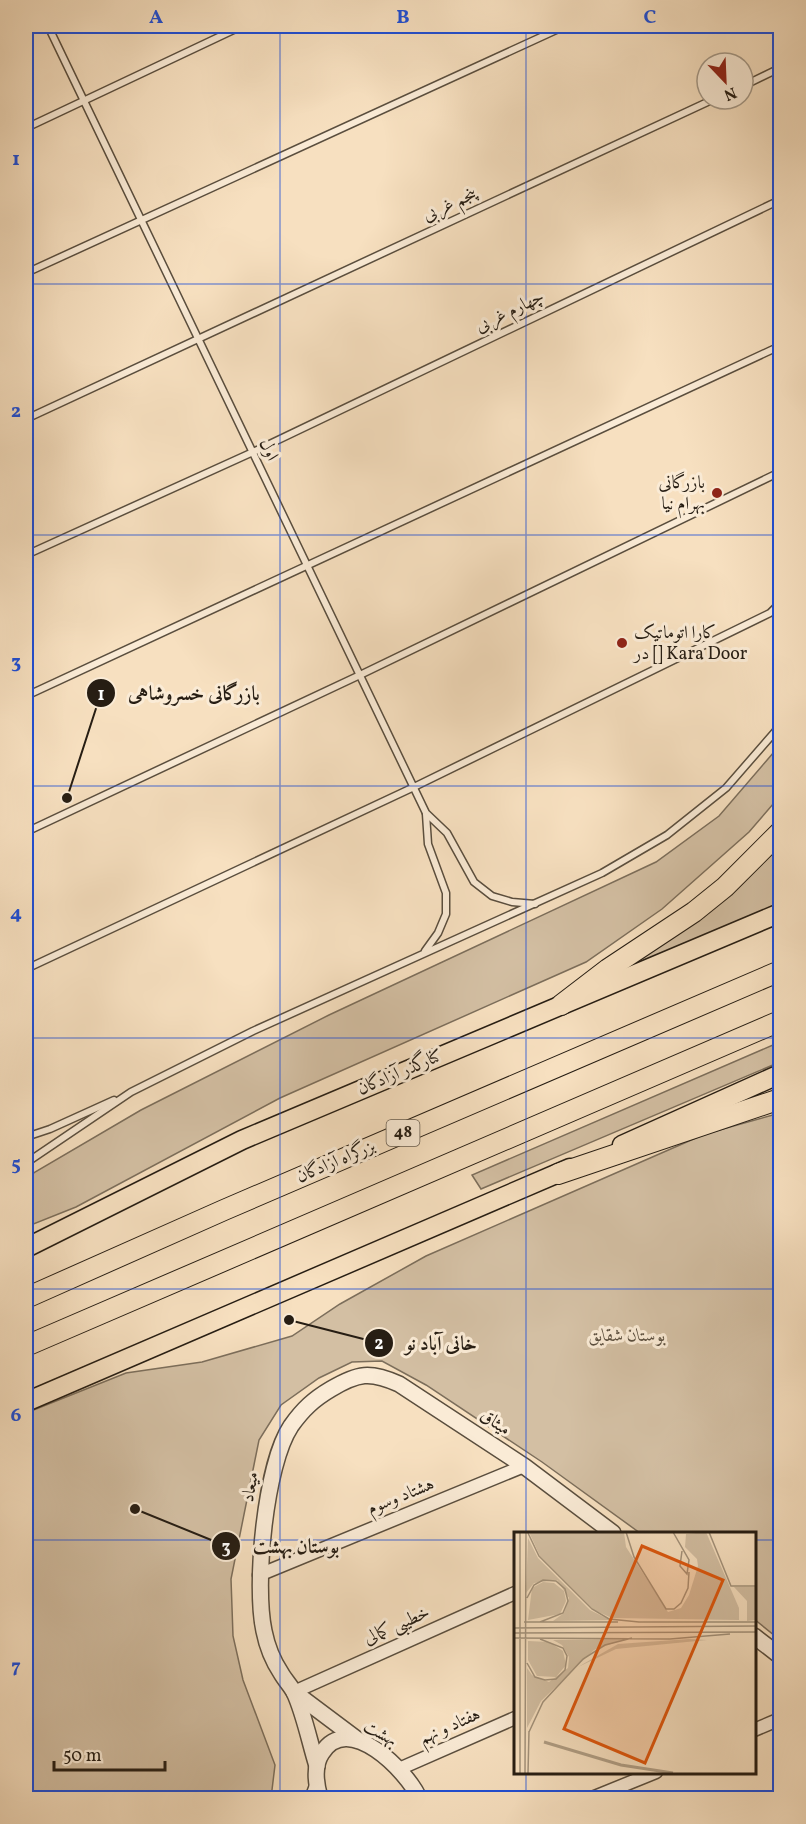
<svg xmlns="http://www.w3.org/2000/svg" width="806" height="1824" viewBox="0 0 806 1824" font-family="Vollkorn,Amiri,serif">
  <rect width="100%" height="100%" fill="#f7e0c0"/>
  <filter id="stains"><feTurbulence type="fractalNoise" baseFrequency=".00333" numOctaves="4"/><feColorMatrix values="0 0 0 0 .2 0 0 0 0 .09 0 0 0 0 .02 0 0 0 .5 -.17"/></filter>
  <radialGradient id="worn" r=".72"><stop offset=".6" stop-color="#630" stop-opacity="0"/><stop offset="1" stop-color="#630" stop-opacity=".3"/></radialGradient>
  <g fill="#d3bfa3" stroke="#7c6e5b" stroke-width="1.5">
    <polygon points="780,745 780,796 749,832 662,909 586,962 280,1098 76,1207 26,1227 26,1180 35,1172 141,1110 329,1015 656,862 719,816"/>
    <path d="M780,844v61l-167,71c63,-41 117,-74 167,-132z"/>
    <polygon points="780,1042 780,1062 481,1189 472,1175"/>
    <polygon points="780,1113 780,1640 754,1619 754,1533 640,1533 542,1462 426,1385 382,1361 352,1362 319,1378 281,1405 259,1440 231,1579 233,1636 243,1680 275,1765 271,1798 26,1798 26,1413 126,1373 202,1362 292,1336 340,1304 426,1256 705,1134"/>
  </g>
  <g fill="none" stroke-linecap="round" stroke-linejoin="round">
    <defs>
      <g id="service">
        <polyline points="48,26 426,813 447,833 474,882 492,896 512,902 535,904"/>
        <polyline points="743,86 780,68"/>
        <polyline points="26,128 242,26"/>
        <polyline points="26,273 565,26"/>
        <polyline points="26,419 714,99"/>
        <polyline points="26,555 253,452 780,200"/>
        <polyline points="26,696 780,346"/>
        <polyline points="26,832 360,675 780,472"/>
        <polyline points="425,951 438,933 446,914 446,893 428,844 426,814"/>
        <polyline points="26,969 414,787 770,613 780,603"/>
        <polyline points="26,1137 50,1129 114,1100"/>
        <polyline points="26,1163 131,1092 253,1031 602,873 667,835 726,788 780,726"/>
        <polyline points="308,1798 313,1785"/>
      </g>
      <g id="minor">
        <polyline points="259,1575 524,1466"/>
        <polyline points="294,1692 515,1593"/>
        <polyline points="754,1730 780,1719"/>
        <polyline points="399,1769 515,1718"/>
        <polyline points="592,1798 656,1772"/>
      </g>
      <g id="tertiary">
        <polyline points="754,1636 780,1656"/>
        <polyline points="294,1692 358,1740"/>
        <path d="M317,1766c-7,-22 -13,-53 -23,-74 -4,-7 -9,-12 -13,-19 -8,-12 -14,-27 -17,-42 -10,-46 1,-166 27,-205 12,-17 23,-27 40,-37 27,-16 39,-18 68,-5l125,82 89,67"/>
        <path d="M320,1798c-4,-14 -7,-32 2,-45 26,-42 85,18 97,45"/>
      </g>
      <g id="primary">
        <polyline points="622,1145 780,1074"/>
        <polyline points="26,1248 242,1140 780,913"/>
        <polyline points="26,1402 570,1168"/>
      </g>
      <g id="trunk">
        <polyline points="561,1005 608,969 694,912 725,887 780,832"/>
        <polyline points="558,1174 780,1099"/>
        <polyline points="26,1298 224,1210 780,971"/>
        <polyline points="26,1346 780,1021"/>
      </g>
    </defs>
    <use href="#service" stroke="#5a4e3e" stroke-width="9"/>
    <use href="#minor" stroke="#5a4e3e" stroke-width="15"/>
    <use href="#tertiary" stroke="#5a4e3e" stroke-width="18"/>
    <use href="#primary" stroke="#261d13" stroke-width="21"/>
    <use href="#trunk" stroke="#261d13" stroke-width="22"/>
    <use href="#service" stroke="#faebd6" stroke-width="6"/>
    <use href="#minor" stroke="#faebd6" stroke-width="12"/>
    <use href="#tertiary" stroke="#faebd6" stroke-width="15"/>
    <use href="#primary" stroke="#f7e0c0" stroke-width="18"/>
    <use href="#trunk" stroke="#f7e0c0" stroke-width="20"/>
  </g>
  <path fill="none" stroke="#1d4ed8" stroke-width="1.5" stroke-opacity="0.55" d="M280,26v1772M526,26v1507M26,284h754M26,535h754M26,786h754M26,1038h754M26,1289h754M26,1540h489M754,1540h26M526,1772v26"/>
  <g fill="#8f2418" stroke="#faebd6" stroke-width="2">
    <circle cx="717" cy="493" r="6"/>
    <circle cx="622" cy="643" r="6"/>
  </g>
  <g text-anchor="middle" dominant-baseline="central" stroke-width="6" stroke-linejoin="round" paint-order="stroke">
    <rect fill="#faebd6" stroke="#665b4e" stroke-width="1.5" x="386.5" y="1120" width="33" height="26" rx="4.5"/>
    <g font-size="16" font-weight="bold" fill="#261d13">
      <text x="403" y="1133">48</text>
    </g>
    <g font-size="18" fill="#261d13" stroke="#faebd6">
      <text transform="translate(450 205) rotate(-25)">پنجم غربی</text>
      <text transform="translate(510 312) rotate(-26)">چهارم غربی</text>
      <text transform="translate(268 450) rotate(64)">اول</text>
      <text transform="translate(400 1073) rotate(-23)">کنارگذر آزادگان</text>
      <text transform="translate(336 1162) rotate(-23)">بزرگراه آزادگان</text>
      <text transform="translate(495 1423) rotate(34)">میثاق</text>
      <text transform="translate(251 1487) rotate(-80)">میعاد</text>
      <text transform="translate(401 1497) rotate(-22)">هشتاد وسوم</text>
      <text transform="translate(397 1626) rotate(-24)">خطیبی کمالی</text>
      <text transform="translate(450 1727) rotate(-24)">هفتاد و نهم</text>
      <text transform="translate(380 1734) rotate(28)">بهشت</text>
    </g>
    <g font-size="18" fill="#261d13" stroke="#faebd6" text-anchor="end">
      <text x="705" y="483">بازرگانی<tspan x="705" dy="21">بهرام نیا</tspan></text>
      <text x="634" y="633" text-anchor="start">کارا اتوماتیک<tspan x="634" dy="21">در [] Kara Door</tspan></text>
    </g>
    <g font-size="18" font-style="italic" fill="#5a4e3e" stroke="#faebd6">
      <text x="627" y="1336">بوستان شقایق</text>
    </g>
  </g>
  <g transform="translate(514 1532)">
    <rect width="242" height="242" fill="#f7e0c0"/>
    <path d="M15,0h95l2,15 42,65 13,-4 8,-13 9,-29 -1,-7 -12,-12 1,-13 20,-2 33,76v12l-127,-2 -18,-8 -54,-54zM14,6l10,20 52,52 20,10 -57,1 11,-8 5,-15 -12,-18 -23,3 -8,10zM29,50l11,1 10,8 2,10 -6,13 -32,6 4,-32zM220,55h21v33l-8,1v-20zM111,107l-31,11 -53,51 -14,27v-60l5,7 17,7 19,-14 1,-11 -7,-12 -9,-5zM175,107l18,1 -91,9 -38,18 40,-23zM14,109l21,1 14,9 3,14 -10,12 -19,-1 -9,-16z" fill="#d3bfa3"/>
    <path fill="none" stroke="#b09e85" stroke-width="3" d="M30,210l77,23 52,8"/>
    <path fill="none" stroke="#a3927b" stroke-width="1.5" d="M112,0l8,25 32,52h8l7,-6 7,-15 1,-16M159,0l16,28 -2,14 -7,-8 2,-15M195,0l22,54h25M14,1l11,23 53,53 17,10 30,3M13,66l7,-13 9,-5 13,1 9,8 3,12 -5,12 -23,9M10,90h94M124,90h118M0,96l242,-2M0,101l242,-1M0,106l156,1 60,-5M13,131l8,14 10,3 11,-1 9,-9 2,-14 -4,-8 -23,-9M15,200l14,-30 40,-43 22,-14 27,-7M6,241v-241M11,241l1,-241M14,241l1,-42"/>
    <path fill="#de560c" fill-opacity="0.15" stroke="#de560c" stroke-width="3" d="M128,14l81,34 -78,183 -81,-34z"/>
    <rect width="242" height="242" fill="none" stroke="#261d13" stroke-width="3"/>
  </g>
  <path fill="none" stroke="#261d13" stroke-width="2" d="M67 798L101 693M289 1320L379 1343M135 1509L226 1546"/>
  <g fill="#261d13" stroke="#faebd6" stroke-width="2">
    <circle cx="67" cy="798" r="6"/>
    <circle cx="289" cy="1320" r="6"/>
    <circle cx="135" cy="1509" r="6"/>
    <circle cx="101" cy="693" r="15"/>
    <circle cx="379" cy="1343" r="15"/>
    <circle cx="226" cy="1546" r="15"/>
  </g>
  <g font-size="18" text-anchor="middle" font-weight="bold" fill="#fff">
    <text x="101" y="700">1</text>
    <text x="379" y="1349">2</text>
    <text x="226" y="1553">3</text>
  </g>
  <g font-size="20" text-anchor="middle" font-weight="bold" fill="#261d13" stroke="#faebd6" stroke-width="6" stroke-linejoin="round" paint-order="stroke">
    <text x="194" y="700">بازرگانی خسروشاهی</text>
    <text x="441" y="1350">خانی آباد نو</text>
    <text x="296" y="1553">بوستان بهشت</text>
  </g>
  <rect width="806" height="1824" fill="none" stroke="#f7e0c0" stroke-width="66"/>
  <g transform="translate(725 81) rotate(157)"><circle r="28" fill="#faebd6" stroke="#a59988" stroke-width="1.5"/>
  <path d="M0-4.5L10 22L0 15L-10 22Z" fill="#8f2418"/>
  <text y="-9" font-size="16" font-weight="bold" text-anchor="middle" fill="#261d13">N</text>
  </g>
  <path d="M54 1761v9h111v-9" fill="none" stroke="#261d13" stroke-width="3"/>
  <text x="63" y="1761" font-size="18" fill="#261d13" stroke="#faebd6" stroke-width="4.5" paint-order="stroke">50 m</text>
  <rect x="33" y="33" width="740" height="1758" fill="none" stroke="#1d4ed8" stroke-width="2"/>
  <g font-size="20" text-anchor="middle" font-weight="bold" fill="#1d4ed8">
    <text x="156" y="23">A</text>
    <text x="403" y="23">B</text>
    <text x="650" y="23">C</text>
    <text x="16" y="165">1</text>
    <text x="16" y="417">2</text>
    <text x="16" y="668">3</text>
    <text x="16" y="919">4</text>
    <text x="16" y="1170">5</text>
    <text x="16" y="1421">6</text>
    <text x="16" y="1672">7</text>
  </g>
  <rect width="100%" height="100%" filter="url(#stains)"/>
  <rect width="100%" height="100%" fill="url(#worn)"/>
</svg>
